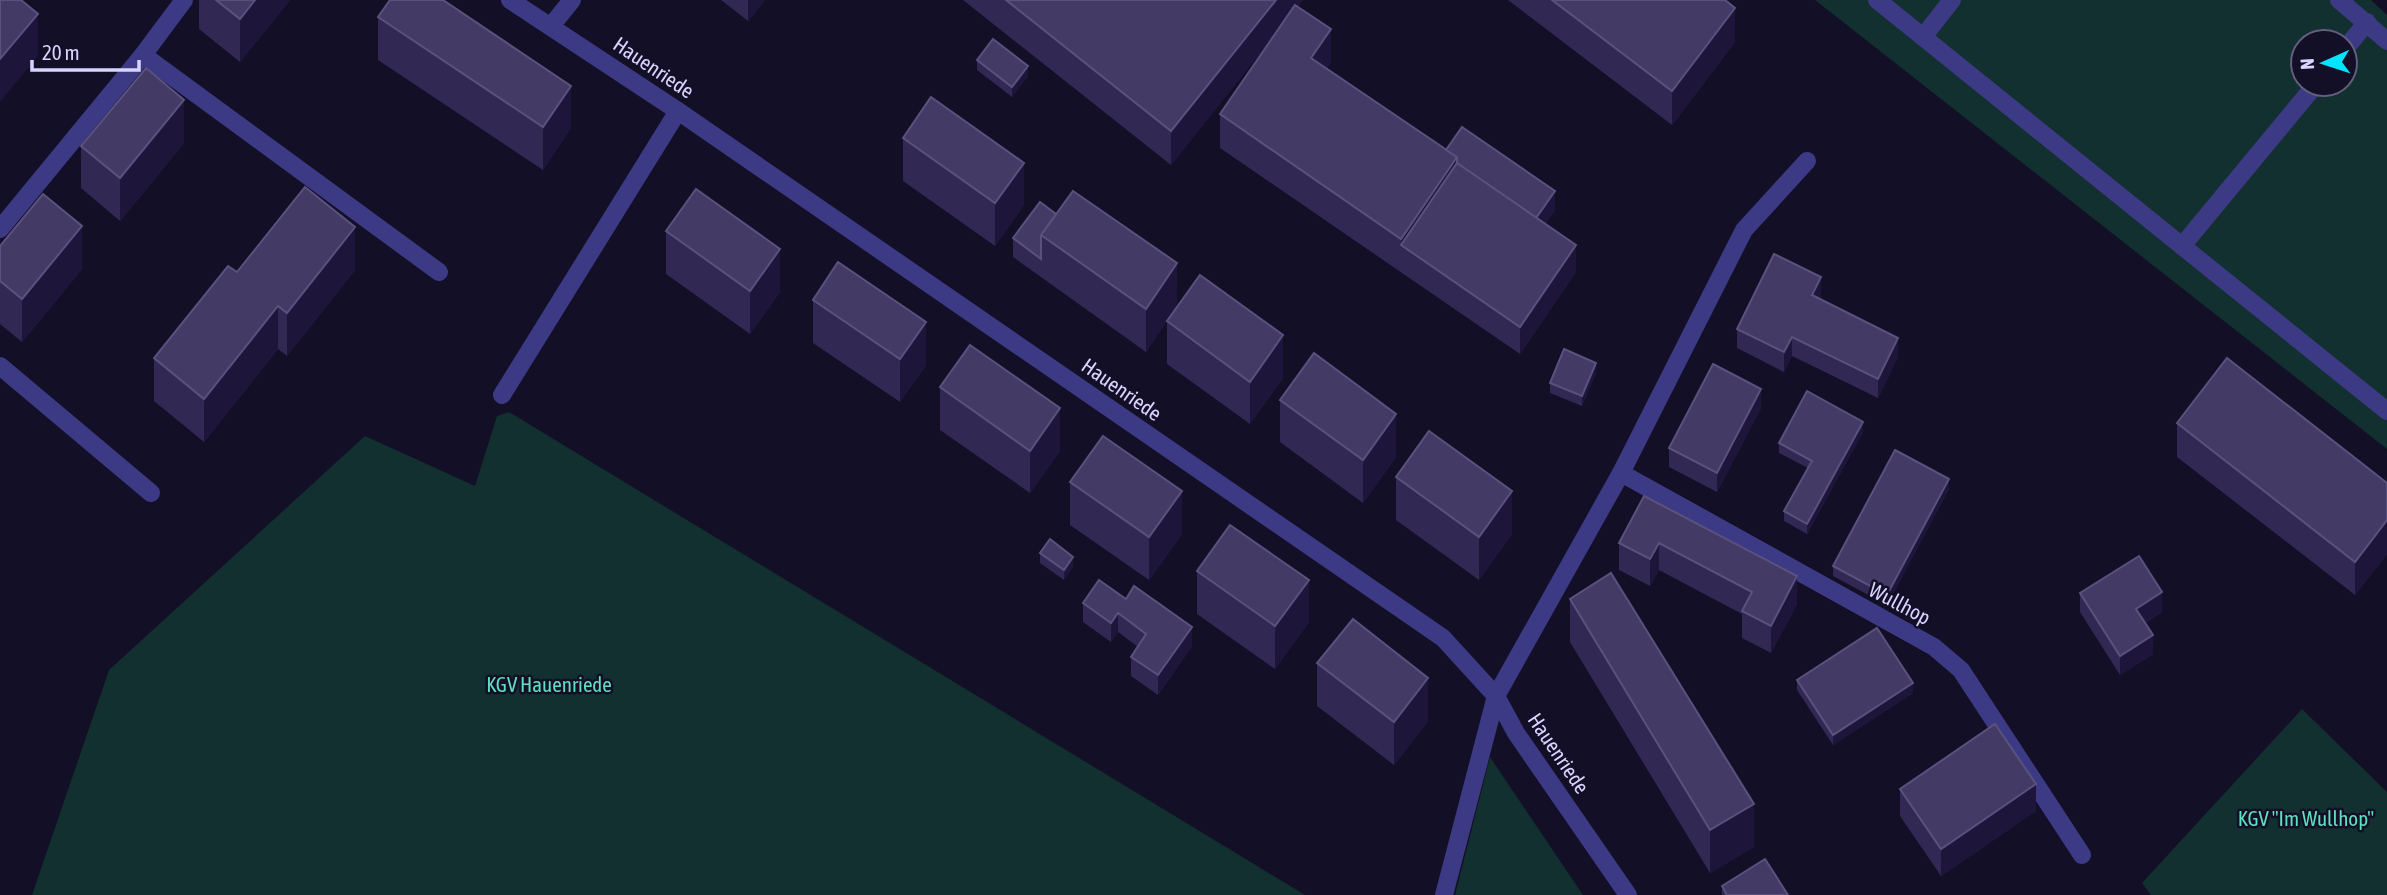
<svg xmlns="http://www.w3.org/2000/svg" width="2387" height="895" viewBox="0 0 2387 895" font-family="'Asap Condensed',sans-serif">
  <rect width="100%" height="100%" fill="#130f26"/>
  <g fill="#12302f" fill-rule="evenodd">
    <path d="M1815,0h556l16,15v434zM2303,42h42v42h-42z"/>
    <polygon points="509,412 1305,895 32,895 109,670 365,436 475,486 497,416"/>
    <polygon points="2302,709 2387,792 2387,895 2151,895 2142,883"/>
    <polygon points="1490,757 1583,895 1455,895"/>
  </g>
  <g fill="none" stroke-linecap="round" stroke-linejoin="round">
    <g stroke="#3d3a85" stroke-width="18">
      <polyline points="1877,0 1923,37"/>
      <polyline points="1952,0 1923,37 2182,246"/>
      <polyline points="2339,0 2387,41"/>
      <polyline points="2345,49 2367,22"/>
      <polyline points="143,55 439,272"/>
      <polyline points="2316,84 2182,246 2387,411"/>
      <polyline points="0,366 151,493"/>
      <polyline points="502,395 678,111"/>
      <polyline points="1444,895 1496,696"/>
    </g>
    <g stroke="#3d3a85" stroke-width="18">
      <polyline points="510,0 678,111 1443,638 1496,696 1516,733 1628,895"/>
      <polyline points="551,26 572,0"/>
      <polyline points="0,229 143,55 184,0"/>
      <polyline points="1621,473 1934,647 1961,670 2082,855"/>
      <polyline points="1496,696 1621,473 1744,230 1807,161"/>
    </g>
  </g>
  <g fill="#312854">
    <polygon points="199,0 290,0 240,62 199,29"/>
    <polygon points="721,0 765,0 748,21"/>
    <polygon points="963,0 1303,0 1298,6 1331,63 1327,68 1446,150 1555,210 1545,224 1576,272 1520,354 1220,148 1220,114 1272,38 1171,165"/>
    <polygon points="1508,0 1725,0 1735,42 1672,125"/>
    <polygon points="378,17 571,128 543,170 378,60"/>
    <polygon points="977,60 1028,76 1012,97 977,70"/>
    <polygon points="903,138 1024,205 995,246 903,181"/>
    <polygon points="184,143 120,221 81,188 81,146"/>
    <polygon points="1040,202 1177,306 1146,352 1013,257 1013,238"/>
    <polygon points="666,231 780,292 750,334 666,274"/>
    <polygon points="0,246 82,269 22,342 0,324"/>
    <polygon points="355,270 287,356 278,349 204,442 154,401 154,358 237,272"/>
    <polygon points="1821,296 1820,298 1898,357 1878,398 1792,356 1784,372 1737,348 1737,329"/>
    <polygon points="813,300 926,365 900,402 813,343"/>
    <polygon points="1167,321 1283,378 1250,424 1167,364"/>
    <polygon points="1596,373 1582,406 1550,393 1550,383"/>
    <polygon points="940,387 1060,451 1030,493 940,430"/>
    <polygon points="1280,400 1396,457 1363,503 1280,442"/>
    <polygon points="1761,408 1717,492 1669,467 1669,448"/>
    <polygon points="2177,423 2387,483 2387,554 2355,595 2177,457"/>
    <polygon points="1863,432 1807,534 1784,521 1784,511 1808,468 1779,453 1779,443"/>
    <polygon points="1396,477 1512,534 1479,580 1396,520"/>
    <polygon points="1070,482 1182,534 1149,580 1070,525"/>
    <polygon points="1949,489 1887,605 1833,576 1833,566"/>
    <polygon points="1644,496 1797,604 1771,653 1742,638 1742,614 1659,570 1650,586 1619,570 1619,543"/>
    <polygon points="1040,553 1073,567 1064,580 1040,563"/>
    <polygon points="1197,571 1309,622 1275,669 1197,614"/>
    <polygon points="1099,580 1192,646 1158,695 1131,676 1131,657 1138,647 1118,632 1111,642 1083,622 1083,603"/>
    <polygon points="2080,593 2162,612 2145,623 2153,654 2120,675 2080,612"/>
    <polygon points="1570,599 1754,847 1710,873 1570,642"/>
    <polygon points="1317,663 1428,721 1394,765 1317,706"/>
    <polygon points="1797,680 1913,693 1833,745 1797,690"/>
    <polygon points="1900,789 2036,811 1941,876 1900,816"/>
    <polygon points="1722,886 1788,895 1722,895"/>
  </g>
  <g fill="#1d163a">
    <polygon points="255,0 290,0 240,62 240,19"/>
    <polygon points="748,0 765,0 748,21"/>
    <polygon points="1276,0 1303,0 1171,165 1171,131"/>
    <polygon points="1735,8 1735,42 1672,125 1672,91"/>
    <polygon points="38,14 38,56 0,102 0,59"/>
    <polygon points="1331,29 1331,63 1311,91 1311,58"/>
    <polygon points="1028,66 1028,76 1012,97 1012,87"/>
    <polygon points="571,86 571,128 543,170 543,127"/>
    <polygon points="184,100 184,143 120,221 120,178"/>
    <polygon points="1457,157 1457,191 1401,245 1401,239"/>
    <polygon points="1024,163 1024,205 995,246 995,203"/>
    <polygon points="1555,191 1555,210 1533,243 1533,224"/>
    <polygon points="82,226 82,269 22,342 22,299"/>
    <polygon points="355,227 355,270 287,356 287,313"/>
    <polygon points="1576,245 1576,272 1520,354 1520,327"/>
    <polygon points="780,249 780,292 750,334 750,291"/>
    <polygon points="1177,263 1177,306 1146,352 1146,309"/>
    <polygon points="1821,277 1821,296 1812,314 1812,295"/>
    <polygon points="278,306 278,349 204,442 204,399"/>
    <polygon points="926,322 926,365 900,402 900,359"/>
    <polygon points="1283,335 1283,378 1250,424 1250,382"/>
    <polygon points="1792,337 1792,356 1784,372 1784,352"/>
    <polygon points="1898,338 1898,357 1878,398 1878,379"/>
    <polygon points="1596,363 1596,373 1582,406 1582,396"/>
    <polygon points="1761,389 1761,408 1717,492 1717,473"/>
    <polygon points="1060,408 1060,451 1030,493 1030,451"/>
    <polygon points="1396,414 1396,457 1363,503 1363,460"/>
    <polygon points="1863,422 1863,432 1807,534 1807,524"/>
    <polygon points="1949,479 1949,489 1887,605 1887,595"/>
    <polygon points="1182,491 1182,534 1149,580 1149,537"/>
    <polygon points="1512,491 1512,534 1479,580 1479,537"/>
    <polygon points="2387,520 2387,554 2355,595 2355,562"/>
    <polygon points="1659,543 1659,570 1650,586 1650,559"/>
    <polygon points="1073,557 1073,567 1064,580 1064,570"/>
    <polygon points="1797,576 1797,604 1771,653 1771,626"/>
    <polygon points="1309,580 1309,622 1275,669 1275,626"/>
    <polygon points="2162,592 2162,612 2136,628 2136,609"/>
    <polygon points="1118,613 1118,632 1111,642 1111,623"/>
    <polygon points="1192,627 1192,646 1158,695 1158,675"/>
    <polygon points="2153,635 2153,654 2120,675 2120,656"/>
    <polygon points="1428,678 1428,721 1394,765 1394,722"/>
    <polygon points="1913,683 1913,693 1833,745 1833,735"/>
    <polygon points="2036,784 2036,811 1941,876 1941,849"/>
    <polygon points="1754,804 1754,847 1710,873 1710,830"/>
  </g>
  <g fill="#433a66" stroke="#5a527e" stroke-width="2">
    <polygon points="0,0 21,0 38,14 0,59"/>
    <polygon points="216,0 255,0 240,19"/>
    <polygon points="390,0 443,0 571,86 543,127 378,17"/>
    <polygon points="1006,0 1276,0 1171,131"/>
    <polygon points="1552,0 1725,0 1735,8 1672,91"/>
    <polygon points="1295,5 1331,29 1311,58 1457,157 1401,239 1220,114"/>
    <polygon points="993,39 1028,66 1012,87 977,60"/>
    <polygon points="146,68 184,100 120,178 81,146"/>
    <polygon points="931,97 1024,163 995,203 903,138"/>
    <polygon points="1462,127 1555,191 1536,218 1457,163 1457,157 1446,150"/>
    <polygon points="1457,163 1576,245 1520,327 1401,245"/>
    <polygon points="305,187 355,227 287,313 278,306 204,399 154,358 228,266 237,272"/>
    <polygon points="696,189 780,249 750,291 666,231"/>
    <polygon points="1073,191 1177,263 1146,309 1041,235"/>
    <polygon points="43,194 82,226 22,299 0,281 0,246"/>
    <polygon points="1040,202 1056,214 1041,235 1041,259 1013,238"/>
    <polygon points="1774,254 1821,277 1812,295 1898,338 1878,379 1792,337 1784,352 1737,329"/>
    <polygon points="838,262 926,322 900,359 813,300"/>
    <polygon points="1200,275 1283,335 1250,382 1167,321"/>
    <polygon points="970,345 1060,408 1030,451 940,387"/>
    <polygon points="1564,349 1596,363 1582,396 1550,383"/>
    <polygon points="1314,353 1396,414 1363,460 1280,400"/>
    <polygon points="2227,358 2387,483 2387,520 2355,562 2177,423"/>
    <polygon points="1713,364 1761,389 1717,473 1669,448"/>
    <polygon points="1807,391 1863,422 1807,524 1784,511 1812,461 1779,443"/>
    <polygon points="1429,431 1512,491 1479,537 1396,477"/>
    <polygon points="1103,436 1182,491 1149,537 1070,482"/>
    <polygon points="1895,450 1949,479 1887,595 1833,566"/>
    <polygon points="1644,496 1797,576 1771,626 1742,611 1752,592 1659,543 1650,559 1619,543"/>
    <polygon points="1230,525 1309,580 1275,626 1197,571"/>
    <polygon points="1050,539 1073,557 1064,570 1040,553"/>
    <polygon points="2139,556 2162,592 2136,609 2153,635 2120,656 2080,593"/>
    <polygon points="1611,573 1754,804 1710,830 1570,599"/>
    <polygon points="1099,580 1126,599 1134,586 1192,627 1158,675 1131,657 1146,634 1118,613 1111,623 1083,603"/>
    <polygon points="1353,619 1428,678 1394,722 1317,663"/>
    <polygon points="1877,628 1913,683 1833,735 1797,680"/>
    <polygon points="1995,724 2036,784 1941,849 1900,789"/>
    <polygon points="1765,859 1788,895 1727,895 1722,886"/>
  </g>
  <g text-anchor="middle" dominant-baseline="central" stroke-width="5" stroke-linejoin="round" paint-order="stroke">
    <g font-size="21" fill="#d9d4ff" stroke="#130f26">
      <text transform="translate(654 67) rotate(34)">Hauenriede</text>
      <text transform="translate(1122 389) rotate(35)">Hauenriede</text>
      <text transform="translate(1900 603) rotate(28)">Wullhop</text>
      <text transform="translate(1559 753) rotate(56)">Hauenriede</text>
    </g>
    <g font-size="21" fill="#5fe0c0" stroke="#130f26">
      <text x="549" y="684">KGV Hauenriede</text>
      <text x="2306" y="818">KGV "Im Wullhop"</text>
    </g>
  </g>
  <g transform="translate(2324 63) rotate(267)"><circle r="33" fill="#130f26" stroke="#625e7d" stroke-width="2"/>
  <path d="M0-5L12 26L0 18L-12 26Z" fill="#00e5ff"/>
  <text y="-10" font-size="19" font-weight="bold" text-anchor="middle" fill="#d9d4ff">N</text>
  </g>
  <path d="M32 60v10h107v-10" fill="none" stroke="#d9d4ff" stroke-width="3.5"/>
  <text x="42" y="60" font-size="21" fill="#d9d4ff" stroke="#130f26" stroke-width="5" paint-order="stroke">20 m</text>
</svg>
